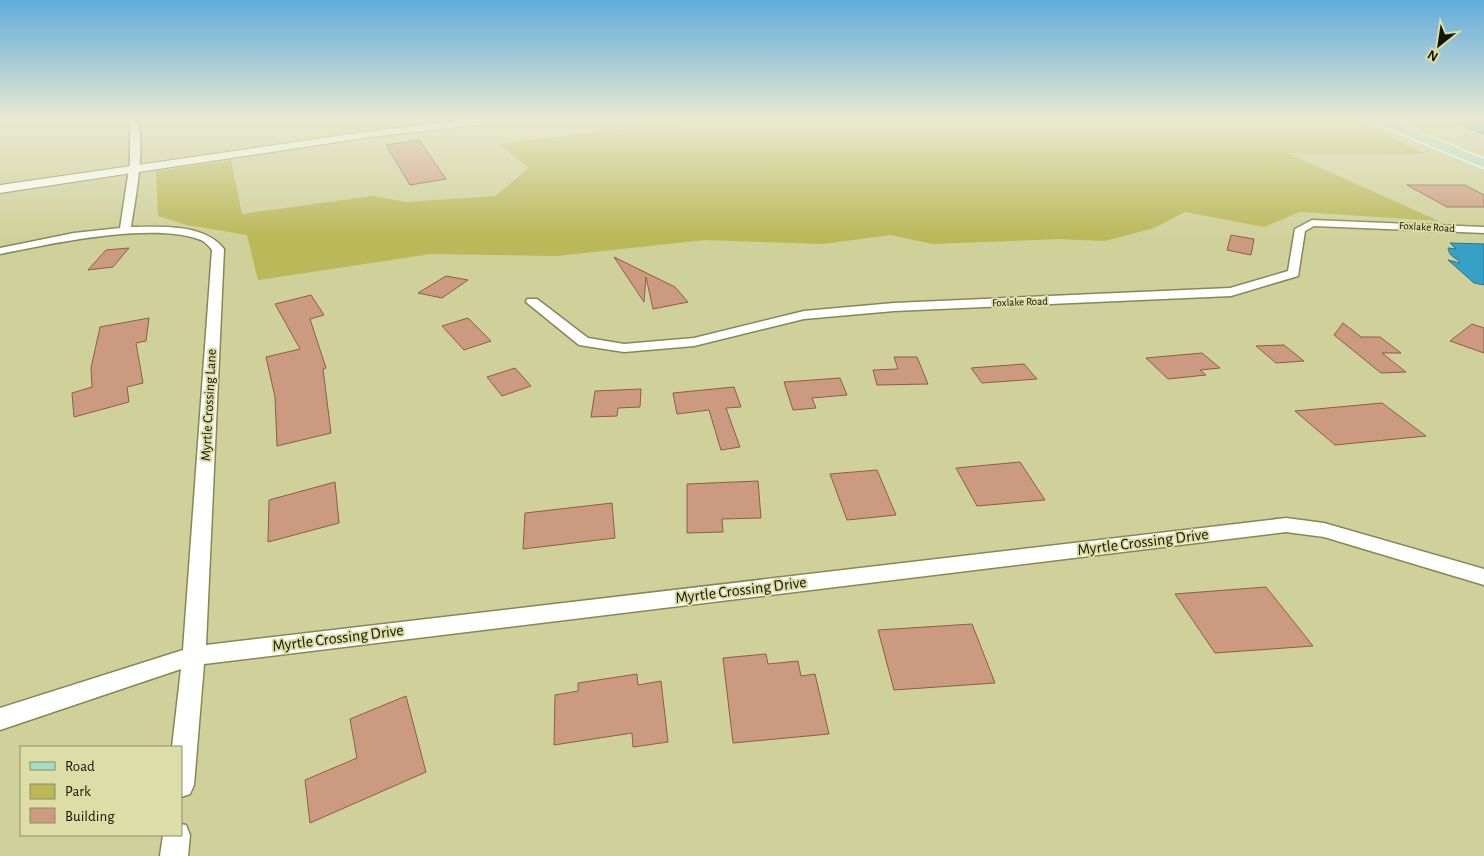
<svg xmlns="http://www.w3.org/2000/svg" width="1484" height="856" viewBox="0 0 1484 856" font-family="'Alegreya Sans',sans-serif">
  <rect width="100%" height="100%" fill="#d0d09b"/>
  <polygon fill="#bab858" points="685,119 1353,119 1426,154 1287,153 1439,221 1300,212 1264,227 1185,212 1154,228 1105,241 1059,239 933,244 890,235 823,244 705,240 557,256 431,254 258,280 247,235 187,225 158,216 156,171 231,160 242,214 373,196 406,202 495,196 529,168 499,144 687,121"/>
  <g fill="#37a0c7" stroke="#2d768c">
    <polygon points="1447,119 1484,119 1484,134"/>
    <path d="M1450,243l34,1v41l-10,-2 -26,-23 12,3 -2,-3c-5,-3 -9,-5 -10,-12l8,1z"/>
  </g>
  <g fill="#cc9a81" stroke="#8c5e47">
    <polygon points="419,140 446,179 410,185 386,145"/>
    <polygon points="1407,185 1465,185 1484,195 1484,207 1447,207"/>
    <polygon points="1231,235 1254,239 1251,255 1227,250"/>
    <polygon points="129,248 113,267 88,270 106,250"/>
    <polygon points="614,257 675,287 688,302 653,309 646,277 644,302"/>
    <polygon points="446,276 468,280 442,298 418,293"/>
    <polygon points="311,295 324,315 310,319 326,368 323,369 331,433 277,446 275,397 266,357 300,349 275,304"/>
    <polygon points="149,318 146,341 136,343 143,383 127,387 129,402 74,417 72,393 92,387 91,368 100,327"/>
    <polygon points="468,318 491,341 464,350 442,326"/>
    <polygon points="1343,323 1361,337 1380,337 1401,353 1382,353 1406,372 1381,373 1334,335"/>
    <polygon points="1472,324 1484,328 1484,353 1450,341"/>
    <polygon points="1284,345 1304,361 1276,363 1256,346"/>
    <polygon points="1202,353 1220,368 1200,370 1206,375 1168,379 1146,358"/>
    <polygon points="894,357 917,357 928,384 877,385 873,370 898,369"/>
    <polygon points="1024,364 1037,379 982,383 971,368"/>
    <polygon points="515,368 531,386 502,396 487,377"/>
    <polygon points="840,378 847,395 812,398 816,408 793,410 784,382"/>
    <polygon points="734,387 741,407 726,408 740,447 721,450 709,410 677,414 673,393"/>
    <polygon points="641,389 640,407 618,408 617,416 591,417 595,391"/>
    <polygon points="1382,403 1426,436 1335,445 1295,411"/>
    <polygon points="1020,462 1045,500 977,506 956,468"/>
    <polygon points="877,470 896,515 847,520 830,474"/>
    <polygon points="758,481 761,518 722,519 723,532 687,533 687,484"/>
    <polygon points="335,482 339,523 268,542 269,500"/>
    <polygon points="612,503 615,538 523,549 525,513"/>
    <polygon points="1266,587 1313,646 1215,653 1175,594"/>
    <polygon points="972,624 995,683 894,690 878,630"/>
    <polygon points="766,654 768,664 798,661 801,676 815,674 829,734 733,743 723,658"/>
    <polygon points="637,674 638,685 661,681 668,742 633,747 632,733 554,745 555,695 578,691 578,683"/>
    <polygon points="406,696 426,772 310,823 305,780 357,758 350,719"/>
  </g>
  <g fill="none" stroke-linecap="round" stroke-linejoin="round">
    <defs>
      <g id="minor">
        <path d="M127,119l10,1c9,26 -2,80 -6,107 29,0 73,-4 93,22l-18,396 1080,-127 38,5 160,46v16l-160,-48 -38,-5 -1082,132 -10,121 -4,9 -9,3v-50h-9l9,-78 -181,61v-22l183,-58 29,-400c-3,-4 -7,-8 -11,-10 -47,-19 -152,4 -201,14v-6l74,-15 46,-5 10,-65v-40z"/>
        <polygon points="1312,220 1484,227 1484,233 1314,226 1305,231 1298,276 1231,296 894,311 804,319 694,346 624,352 579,345 526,302 527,299 537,299 588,338 624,344 694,338 804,311 894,303 1230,288 1288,271 1295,229"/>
        <polygon points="181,824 186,825 190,835 188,856 160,856 163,835 181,835"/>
      </g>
      <polygon id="tertiary" points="478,119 509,119 504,122 371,137 0,193 0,185 371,131"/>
      <polygon id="primary" points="1371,119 1388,119 1484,159 1484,168 1373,122"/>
    </defs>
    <use href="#minor" stroke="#878755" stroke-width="3"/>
    <use href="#tertiary" stroke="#878755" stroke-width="2"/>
    <use href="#primary" stroke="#fff" stroke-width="3"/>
    <use href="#minor" fill="#fff" fill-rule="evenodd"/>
    <use href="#tertiary" fill="#fff" fill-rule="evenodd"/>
    <use href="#primary" fill="#a6ddc9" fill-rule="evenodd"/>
  </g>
  <linearGradient id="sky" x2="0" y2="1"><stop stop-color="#61acdb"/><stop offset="0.5" stop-color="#eaead2"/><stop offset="1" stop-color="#eaead2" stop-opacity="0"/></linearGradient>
  <rect width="1484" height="239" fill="url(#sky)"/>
  <g text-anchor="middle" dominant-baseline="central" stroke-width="4" stroke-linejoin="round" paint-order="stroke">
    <g font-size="11" fill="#151503" stroke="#dddda8">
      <text transform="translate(1427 227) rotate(3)">Foxlake Road</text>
      <text transform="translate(1020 302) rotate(-2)">Foxlake Road</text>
    </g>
    <g font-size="14" fill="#151503" stroke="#dddda8">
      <text transform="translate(209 405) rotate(-87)">Myrtle Crossing Lane</text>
    </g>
    <g font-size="16" fill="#151503" stroke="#dddda8">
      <text transform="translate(1143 542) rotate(-7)">Myrtle Crossing Drive</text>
      <text transform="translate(741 590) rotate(-7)">Myrtle Crossing Drive</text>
      <text transform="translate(338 638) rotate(-7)">Myrtle Crossing Drive</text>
    </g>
  </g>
  <rect x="20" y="746" width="162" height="90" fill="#dddda8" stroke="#8d8d66"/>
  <rect x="30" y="762" width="25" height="8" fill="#a6ddc9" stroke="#8d8d66"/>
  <text x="65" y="771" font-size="15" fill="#151503">Road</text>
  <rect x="30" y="784" width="25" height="15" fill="#bab858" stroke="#8d8d66"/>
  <text x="65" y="796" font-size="15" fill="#151503">Park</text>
  <rect x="30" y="808" width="25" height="15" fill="#cc9a81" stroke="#8d8d66"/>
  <text x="65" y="821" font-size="15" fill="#151503">Building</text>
  <g transform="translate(1439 45) rotate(210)" stroke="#dddda8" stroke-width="4" paint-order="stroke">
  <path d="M0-4L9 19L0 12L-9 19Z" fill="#151503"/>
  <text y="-8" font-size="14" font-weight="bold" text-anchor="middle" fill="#151503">N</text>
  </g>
</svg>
